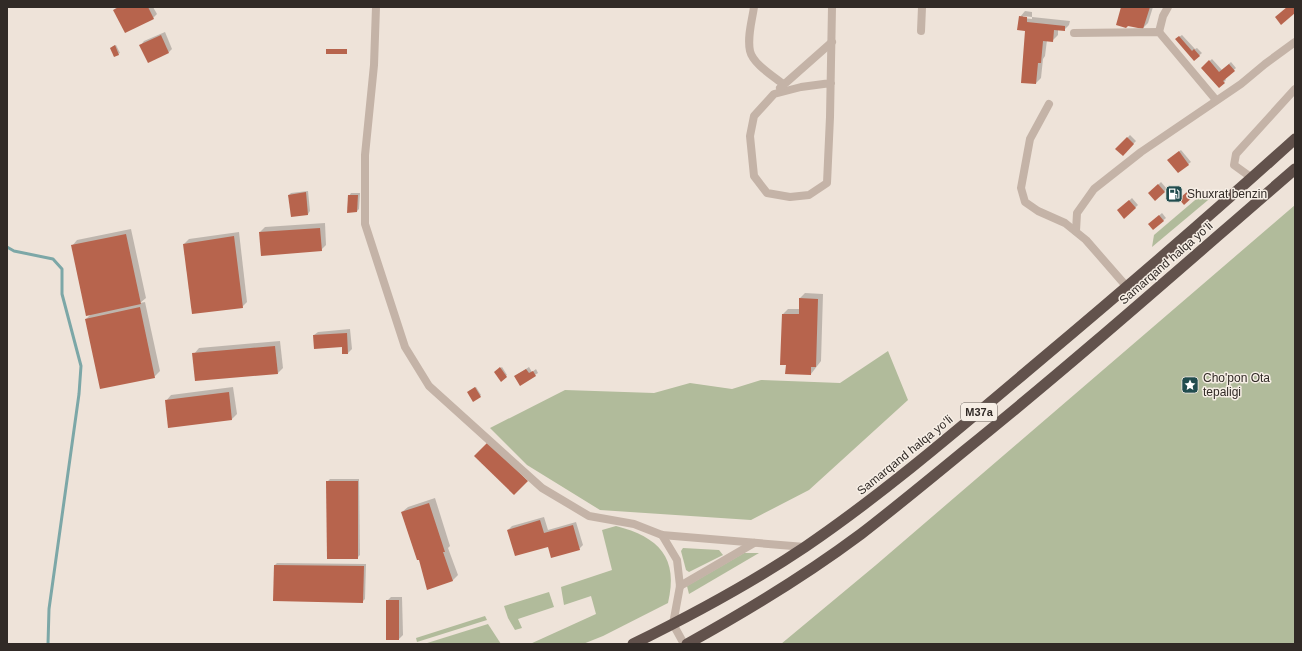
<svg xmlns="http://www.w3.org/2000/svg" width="1302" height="651" viewBox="0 0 1302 651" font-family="Arial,sans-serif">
  <rect width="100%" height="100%" fill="#eee3d9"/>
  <g fill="#b1bb9b">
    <polygon points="1220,190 1152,247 1154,235 1201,195"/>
    <polygon points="1295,205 1295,644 781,644 876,565"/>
    <polygon points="888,351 908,400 809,490 751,520 600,510 527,465 490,428 565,390 654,393 690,383 732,389 761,380 840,383"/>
    <path d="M616,526c43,11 63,32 52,77l-65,33 -20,8h-53l66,-30 -5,-18 -27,9 -3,-18 51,-17 -10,-40z"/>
    <polygon points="683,548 719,550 723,555 689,572 686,570 681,551"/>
    <polygon points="744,553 759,553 689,594 687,586"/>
    <polygon points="549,592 554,607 518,619 522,628 515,630 508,618 504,606"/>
    <polygon points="485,616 487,620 417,642 416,638"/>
    <polygon points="488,624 501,644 424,644"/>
  </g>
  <g fill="#0003">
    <polygon points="117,7 153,7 157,14 153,18 114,10"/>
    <polygon points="1122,7 1153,7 1148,23 1143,28"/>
    <polygon points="1025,11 1032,12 1032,17 1023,16 1023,18 1032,19 1032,17 1070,21 1069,25 1064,30 1058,29 1058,35 1053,40 1047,40 1045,56 1043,59 1041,78 1036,83 1026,30 1020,17"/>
    <polygon points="165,32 172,49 169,52 141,45 144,41"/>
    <polygon points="1182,35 1195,49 1197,48 1202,53 1194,60 1176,39"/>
    <polygon points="116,45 120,53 114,56 112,47"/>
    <polygon points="1212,59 1222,70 1231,62 1236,68 1225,78 1226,80 1219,87 1202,68"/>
    <polygon points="1130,135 1136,141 1123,155 1117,149"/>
    <polygon points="1181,150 1191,162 1178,172 1171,158"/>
    <polygon points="1161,182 1167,189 1155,199 1150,193"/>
    <polygon points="1193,188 1197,192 1184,203 1180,199"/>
    <polygon points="308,191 310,211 308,214 292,216 289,195 291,193"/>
    <polygon points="351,193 360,193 359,209 357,211 349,196"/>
    <polygon points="1132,198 1138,205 1125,217 1119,210"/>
    <polygon points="1162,213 1166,218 1153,229 1152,222"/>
    <polygon points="325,223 326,245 321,250 260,232 265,227"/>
    <polygon points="131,229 146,298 140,303 145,302 160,371 154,377 86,319 92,313 72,246 77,240"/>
    <polygon points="239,232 247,302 242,307 184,244 189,239"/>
    <polygon points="805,293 823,294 821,361 811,374 787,364 783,314 788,309 800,309 800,298"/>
    <polygon points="350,329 352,349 348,353 342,346 314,335 318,332"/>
    <polygon points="280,341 283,368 278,373 194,354 199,348"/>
    <polygon points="502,367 507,375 501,380 495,372"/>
    <polygon points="529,367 532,372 536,369 538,373 521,384 518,374"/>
    <polygon points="233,387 237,414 232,419 166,401 171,395"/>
    <polygon points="476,387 481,395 480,396 469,391"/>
    <polygon points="330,479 359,479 360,555 357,558 327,482"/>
    <polygon points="435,498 450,546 448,548 458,575 452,581 419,559 402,512 408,507"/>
    <polygon points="544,517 548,530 576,522 583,545 579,549 508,530 512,526"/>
    <polygon points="277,563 366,564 365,599 362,602 274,600 275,565"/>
    <polygon points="391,597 402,597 403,635 399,639 387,601"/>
  </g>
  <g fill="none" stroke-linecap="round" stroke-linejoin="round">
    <polyline stroke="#7ca7a7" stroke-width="3" points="7,247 14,251 53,259 62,269 62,294 81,366 79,394 49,609 48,644"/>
  </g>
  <g fill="#b7644d">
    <polygon points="119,7 148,7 154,19 125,33 113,10"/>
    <polygon points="1121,7 1150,7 1143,29 1128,26 1126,28 1116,25"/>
    <polygon points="1287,7 1295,7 1295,13 1281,25 1275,17"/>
    <polygon points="1019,16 1027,17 1027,22 1065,26 1065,31 1054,30 1053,42 1043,41 1041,63 1038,63 1036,84 1021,83 1025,31 1017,30"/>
    <polygon points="161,35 169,53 148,63 139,45"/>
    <polygon points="1179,36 1192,51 1194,49 1200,56 1194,61 1175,39"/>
    <polygon points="115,45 119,55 114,57 110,48"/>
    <rect x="326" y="49" width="21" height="5"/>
    <polygon points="1209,60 1219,72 1229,64 1235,71 1223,81 1225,83 1219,88 1201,68"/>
    <polygon points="1127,137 1134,144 1123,156 1115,149"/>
    <polygon points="1179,151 1189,165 1178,173 1167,160"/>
    <polygon points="1158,184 1165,192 1155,201 1148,193"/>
    <polygon points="1190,189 1195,195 1184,205 1179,199"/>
    <polygon points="306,192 308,215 291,217 288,195"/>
    <polygon points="348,195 358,195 357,212 347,213"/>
    <polygon points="1129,200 1136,208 1124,219 1117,210"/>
    <polygon points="1159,215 1164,221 1153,230 1148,224"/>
    <polygon points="320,228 322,251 261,256 259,232"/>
    <polygon points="126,234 141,304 86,316 71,245"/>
    <polygon points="234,236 243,308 192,314 183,244"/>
    <polygon points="799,298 818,299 816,367 811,367 811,375 785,374 786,365 780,365 782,314 799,314"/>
    <polygon points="140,307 155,378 100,389 85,319"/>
    <polygon points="347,333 348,354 342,354 342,347 314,349 313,335"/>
    <polygon points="275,346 278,374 195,381 192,353"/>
    <polygon points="500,367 507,377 501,382 494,372"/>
    <polygon points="526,369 529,373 533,371 536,376 520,386 514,376"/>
    <polygon points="475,387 481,397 473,402 467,392"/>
    <polygon points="229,392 232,420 168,428 165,400"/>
    <polygon points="488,442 528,481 514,495 474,456"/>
    <polygon points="326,481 358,481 358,559 327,559"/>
    <polygon points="429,503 445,552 443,552 453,581 427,590 419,560 417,560 401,512"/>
    <polygon points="540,520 544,533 573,525 580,550 551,558 548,547 515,556 507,530"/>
    <polygon points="274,565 364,566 363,603 273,601"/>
    <rect x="386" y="600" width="13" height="40"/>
  </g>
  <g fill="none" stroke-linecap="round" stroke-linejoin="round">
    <g stroke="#c4b3a7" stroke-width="8">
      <polyline points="376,7 374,65 365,155 365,224 405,347 429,386 542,488 589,516 634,524 662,535 805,547"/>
      <path d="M754,7c-2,14 -7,30 -4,44 3,13 23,25 33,33"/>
      <polyline points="921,31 922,7"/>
      <polyline points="1159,32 1163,16 1168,7"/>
      <polyline points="1074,33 1159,32 1216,100"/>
      <polyline points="831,83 801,87 774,94 754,116 750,136 754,176 767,193 790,197 809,195 827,183 830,117 832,7"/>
      <polyline points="780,88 832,42"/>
      <polyline points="1049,104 1030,139 1021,188 1025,202 1038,211 1065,223 1086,240 1127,287"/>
      <polyline points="1252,178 1234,165 1236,154 1295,89"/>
      <polyline points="1076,231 1077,213 1094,189 1141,152 1241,84 1265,64 1295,42"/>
      <polyline points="662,535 677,560 680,586 673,624 684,644"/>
      <polyline points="680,586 754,543"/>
    </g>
    <g stroke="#62524c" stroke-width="11">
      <path d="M633,644c59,-29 117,-60 172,-97 82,-56 157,-121 233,-185 87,-73 173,-147 257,-223"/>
      <path d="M687,644c60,-33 119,-69 174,-110 35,-27 69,-55 103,-83 113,-91 221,-187 331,-282"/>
    </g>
  </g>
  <defs>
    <symbol id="fuel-square" viewBox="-11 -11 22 22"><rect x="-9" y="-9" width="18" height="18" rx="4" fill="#214c4e" stroke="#f6eee5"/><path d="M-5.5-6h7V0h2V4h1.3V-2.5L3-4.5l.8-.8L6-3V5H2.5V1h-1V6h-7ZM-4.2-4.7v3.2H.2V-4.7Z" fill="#fff"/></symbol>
    <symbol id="sight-square" viewBox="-11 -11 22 22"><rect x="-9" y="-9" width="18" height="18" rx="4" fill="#214c4e" stroke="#f6eee5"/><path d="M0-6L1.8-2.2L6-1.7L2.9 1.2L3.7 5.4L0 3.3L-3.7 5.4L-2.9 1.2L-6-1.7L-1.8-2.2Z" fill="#fff"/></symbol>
  </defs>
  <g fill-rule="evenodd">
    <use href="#fuel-square" x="1164" y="184" width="20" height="20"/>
    <use href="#sight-square" x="1180" y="375" width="20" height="20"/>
  </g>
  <g text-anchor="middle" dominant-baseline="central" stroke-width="3" stroke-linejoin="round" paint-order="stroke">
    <rect fill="#f6eee5" stroke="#6c655f" stroke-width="1" x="961" y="403" width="36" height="18" rx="3"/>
    <g font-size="11" font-weight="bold" fill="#312a26">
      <text x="979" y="412">M37a</text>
    </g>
    <g font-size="12" fill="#312a26" stroke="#f6eee5" text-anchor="start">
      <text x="1187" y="194">Shuxrat benzin</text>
      <text x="1203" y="378">Cho'pon Ota<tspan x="1203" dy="14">tepaligi</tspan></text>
    </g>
    <g font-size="12" fill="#312a26" stroke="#f6eee5">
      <text transform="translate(1166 263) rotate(-41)">Samarqand halqa yoʻli</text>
      <text transform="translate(905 455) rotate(-39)">Samarqand halqa yoʻli</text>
    </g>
  </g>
  <rect width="1302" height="651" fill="none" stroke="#312a26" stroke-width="16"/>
</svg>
